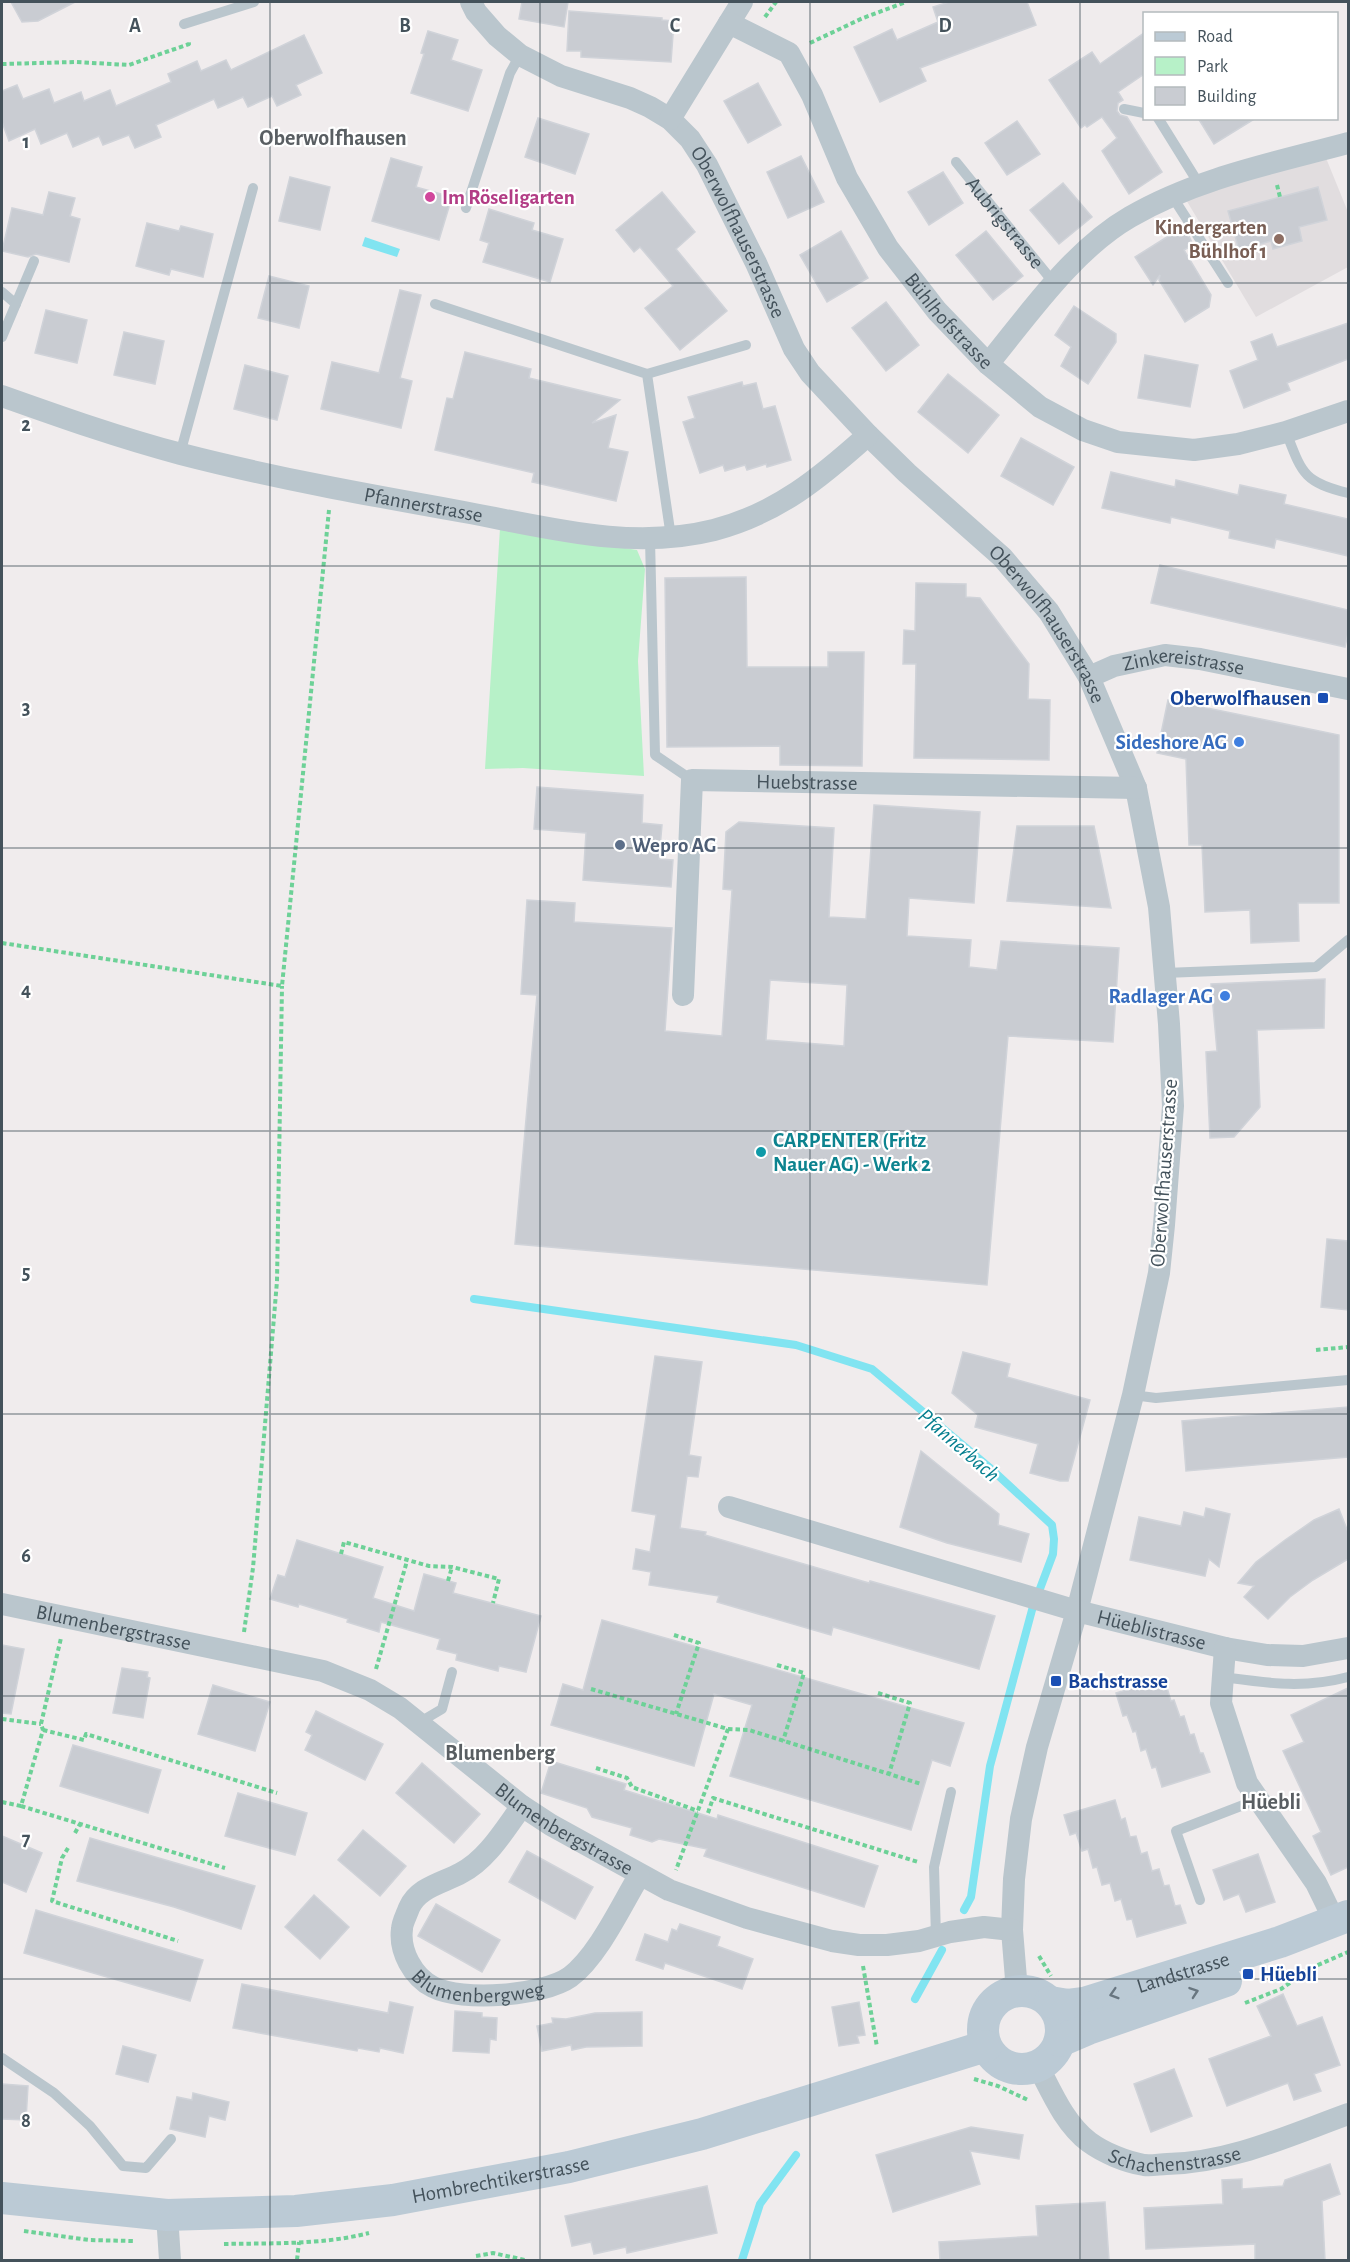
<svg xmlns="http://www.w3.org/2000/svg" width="1350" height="2262" viewBox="0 0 1350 2262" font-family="'Alegreya Sans',sans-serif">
  <rect width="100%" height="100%" fill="#f0eced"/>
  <polygon fill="#e1dddf" points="1326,158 1348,212 1348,267 1256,317 1185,198"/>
  <polygon fill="#b7f1c8" points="500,528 637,550 645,569 638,661 644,776 523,768 485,769"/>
  <polygon fill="#81e4f1" points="365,237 400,249 397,257 362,246"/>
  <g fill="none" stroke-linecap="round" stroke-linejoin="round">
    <g stroke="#81e4f1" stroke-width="8">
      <polyline points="474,1299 796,1345 872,1369 989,1467 1052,1525 1054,1539 1053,1554 1032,1610 990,1766 971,1897 964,1910"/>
      <polyline points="915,1999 942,1950"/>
      <polyline points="742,2260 760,2204 796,2155"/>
    </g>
  </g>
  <g fill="#c9ccd2" stroke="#d0d3d9" stroke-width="1.5" fill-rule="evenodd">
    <polygon points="11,2 75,2 38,21 22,22"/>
    <polygon points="522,2 568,2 564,27 519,19"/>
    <polygon points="949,2 1027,2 1036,25 920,68 926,81 880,102 854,47 892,29 897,40 938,22 933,7"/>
    <polygon points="569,11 662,18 662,20 674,21 671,62 581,57 581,51 567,51"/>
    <polygon points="428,31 458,40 451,60 482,70 468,111 411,93 424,54 421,53"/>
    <polygon points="1144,33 1144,74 1118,92 1123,100 1118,103 1117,111 1120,115 1127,117 1162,172 1129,194 1102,151 1117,138 1102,117 1087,127 1085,125 1081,128 1049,80 1092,52 1100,64"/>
    <polygon points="304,35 322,73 296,85 301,95 277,106 272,96 248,107 243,97 218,108 214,99 156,125 161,137 135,148 129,135 103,145 99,136 73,147 67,133 41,144 35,129 9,141 2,122 2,91 17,85 23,99 49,89 54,103 81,92 84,101 110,90 116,106 171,82 168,74 197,61 201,71 226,60 231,70"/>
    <polygon points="758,83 781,125 748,143 724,101"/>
    <polygon points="538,118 589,134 575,174 525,157"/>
    <polygon points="1198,118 1256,118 1214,144"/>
    <polygon points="1017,121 1040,154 1007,175 985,143"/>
    <polygon points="801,156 824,202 788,218 767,172"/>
    <polygon points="391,158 422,167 416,187 452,197 439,240 372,221"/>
    <polygon points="943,172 963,203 929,225 908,192"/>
    <polygon points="290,177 330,187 320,230 279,221"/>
    <polygon points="1063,183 1092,217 1059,244 1030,210"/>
    <polygon points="1318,187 1327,220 1299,227 1302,241 1273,249 1271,241 1239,250 1228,211"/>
    <polygon points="49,192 75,198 70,216 80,219 69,262 36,254 28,257 2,251 12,208 43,215"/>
    <polygon points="662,192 695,232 676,249 727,311 680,350 645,308 673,286 640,247 634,252 616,230"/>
    <polygon points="489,209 534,223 532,230 563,239 550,282 483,262 489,243 480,240"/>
    <polygon points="147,223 179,231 181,226 213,234 203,277 171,269 169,275 136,266"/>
    <polygon points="1169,227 1173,233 1183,227 1188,234 1193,245 1184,250 1211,295 1209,307 1185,322 1159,280 1160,275 1153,285 1135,257 1167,237"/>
    <polygon points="841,231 868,278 827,302 800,255"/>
    <polygon points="986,231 1023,276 993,300 956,255"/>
    <polygon points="269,276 309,286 299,328 258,318"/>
    <polygon points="400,290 421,295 400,378 412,381 401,428 321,409 332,362 379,373"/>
    <polygon points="886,302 919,345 886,371 852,328"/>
    <polygon points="1074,306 1116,334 1116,342 1088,384 1061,366 1071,347 1055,335"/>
    <polygon points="46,310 87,320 77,363 35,353"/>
    <polygon points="1348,323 1348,359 1287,383 1290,390 1244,408 1230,371 1258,360 1251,342 1272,334 1277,347"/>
    <polygon points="124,332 164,341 155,384 114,375"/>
    <polygon points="465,352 531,369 529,378 620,400 592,423 616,415 608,448 628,452 616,501 532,482 534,473 435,450 447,398 453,399"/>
    <polygon points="1145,355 1198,365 1190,407 1138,398"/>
    <polygon points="245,365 288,376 277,420 234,409"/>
    <polygon points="948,374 999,415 968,453 918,412"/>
    <polygon points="742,382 743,386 756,383 763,409 775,406 791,460 767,467 766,464 747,470 745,465 725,471 723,465 700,473 683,422 695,418 688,397"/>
    <polygon points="1021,438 1074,467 1053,505 1001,476"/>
    <polygon points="1111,472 1175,487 1176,480 1238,495 1240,485 1286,495 1284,504 1348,519 1348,556 1276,539 1274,548 1229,538 1230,531 1171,517 1170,523 1102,508"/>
    <polygon points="1160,565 1348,610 1348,633 1345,647 1151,603"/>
    <polygon points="746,577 747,667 828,667 828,652 864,652 862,766 780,765 780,746 667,747 665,578"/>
    <polygon points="916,583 966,584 966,597 980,598 1029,664 1028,699 1050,700 1049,760 914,758 916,664 903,664 904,630 915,631"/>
    <polygon points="1168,700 1339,735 1339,903 1298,903 1299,941 1251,943 1250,910 1205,912 1202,845 1189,845 1186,759 1157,753"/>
    <polygon points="537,787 643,795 642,823 662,825 659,859 673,860 671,887 583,880 586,833 534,829"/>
    <path d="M874,805l106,7 -6,91 -65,-5 -2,38 64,4 -2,27 28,3 4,-29 118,7 -6,94 -105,-6 -21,249 -472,-41 22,-249 -16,-1 6,-94 48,3 -1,19 98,6 -7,103 57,5 10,-146 -9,-1 3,-57 13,-10 95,6 -5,89 37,2zM770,980l77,5 -3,61 -78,-6z"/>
    <polygon points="1017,826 1094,826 1111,908 1007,901"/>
    <polygon points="1325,979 1324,1028 1257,1030 1260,1107 1234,1137 1210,1138 1206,1052 1217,1051 1211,984"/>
    <polygon points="1327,1239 1348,1241 1348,1310 1321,1307"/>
    <polygon points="963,1352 1010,1364 1007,1377 1090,1400 1068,1481 1060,1481 1030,1473 1038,1444 975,1427 978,1415 952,1393"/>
    <polygon points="655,1356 702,1362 689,1455 701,1457 698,1477 687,1476 680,1528 706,1532 705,1535 869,1583 870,1581 995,1616 979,1669 833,1627 831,1635 717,1602 719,1596 649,1585 651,1572 633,1569 636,1549 650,1552 656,1515 632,1511"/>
    <polygon points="1348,1407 1348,1457 1186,1471 1182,1421"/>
    <polygon points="921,1451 999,1514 998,1525 1029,1534 1021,1562 947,1543 900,1527"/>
    <polygon points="1206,1508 1230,1514 1219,1567 1209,1559 1205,1576 1130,1560 1139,1517 1181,1526 1184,1512 1204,1517"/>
    <polygon points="1339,1509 1348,1532 1348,1559 1313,1580 1290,1597 1268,1619 1244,1597 1254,1586 1238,1583 1256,1562 1285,1540 1314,1520"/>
    <polygon points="297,1540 383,1567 373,1598 414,1611 424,1574 456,1583 453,1593 541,1616 526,1672 499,1666 498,1671 456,1660 457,1654 437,1649 440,1639 381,1622 379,1632 347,1622 348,1619 299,1604 298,1607 270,1599 278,1575 285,1577"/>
    <polygon points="602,1620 964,1723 950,1766 932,1760 911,1830 730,1776 752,1705 714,1694 694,1766 551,1725 563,1684 583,1690"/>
    <polygon points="2,1645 24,1649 11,1714 2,1713"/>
    <polygon points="122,1668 148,1672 147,1677 150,1678 143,1718 113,1713"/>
    <polygon points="1164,1678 1171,1701 1174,1700 1180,1717 1184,1716 1190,1735 1194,1734 1200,1753 1203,1753 1210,1772 1162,1787 1156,1767 1152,1768 1146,1749 1141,1751 1136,1731 1133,1732 1127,1715 1123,1716 1116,1693"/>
    <polygon points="213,1685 270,1702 255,1751 198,1734"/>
    <polygon points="1348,1688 1348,1867 1331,1875 1313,1836 1321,1832 1283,1751 1304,1742 1291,1715"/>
    <polygon points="316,1711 383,1744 365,1780 305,1750 312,1735 306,1732"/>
    <polygon points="73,1745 161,1770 148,1813 60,1786"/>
    <polygon points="551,1761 626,1784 624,1790 717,1819 718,1815 878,1866 864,1907 704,1856 707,1849 659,1839 652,1842 630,1835 632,1828 592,1817 587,1808 541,1793"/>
    <polygon points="422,1763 480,1814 454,1843 396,1793"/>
    <polygon points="238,1793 307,1813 295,1855 225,1836"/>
    <polygon points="1115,1800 1121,1820 1125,1818 1130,1837 1136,1836 1141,1854 1147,1852 1152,1871 1159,1869 1164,1886 1169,1885 1175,1906 1180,1905 1186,1923 1137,1937 1132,1919 1127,1920 1121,1899 1115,1901 1110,1883 1102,1885 1097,1867 1093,1868 1088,1849 1082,1851 1076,1833 1070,1835 1064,1815"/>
    <polygon points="363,1830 406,1866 380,1896 338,1860"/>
    <polygon points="2,1836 42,1853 26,1892 2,1882"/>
    <polygon points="90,1838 255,1886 241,1929 174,1907 77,1881"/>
    <polygon points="527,1851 593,1887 575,1919 509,1882"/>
    <polygon points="1258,1854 1275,1902 1246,1912 1239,1894 1224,1900 1213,1870"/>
    <polygon points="314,1895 349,1927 320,1959 285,1927"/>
    <polygon points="436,1904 500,1940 482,1972 418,1936"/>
    <polygon points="36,1910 203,1960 190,2001 24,1953"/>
    <polygon points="680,1924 720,1937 717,1946 753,1959 742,1989 665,1963 663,1969 636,1960 645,1934 668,1942 672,1929 677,1931"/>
    <polygon points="242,1984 388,2013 390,2002 413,2007 403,2053 380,2048 379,2052 358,2048 357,2051 233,2028"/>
    <polygon points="1283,1994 1297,2026 1322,2017 1340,2065 1314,2074 1321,2091 1294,2100 1288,2083 1227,2106 1209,2059 1271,2036 1257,2006"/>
    <polygon points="859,2002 865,2035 857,2036 859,2043 839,2046 832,2007"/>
    <polygon points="455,2011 482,2013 482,2017 497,2018 496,2040 490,2039 489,2053 453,2051"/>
    <polygon points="642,2012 642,2046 586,2047 572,2050 571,2045 542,2051 537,2026 553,2023 552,2018 566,2019 595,2013"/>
    <polygon points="123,2046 156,2055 148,2082 116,2074"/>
    <polygon points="1174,2069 1192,2116 1151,2132 1134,2084"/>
    <polygon points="2,2084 28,2086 26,2120 2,2119"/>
    <polygon points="193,2093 229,2102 225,2120 209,2116 205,2137 170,2129 177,2097 192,2100"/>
    <polygon points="971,2127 1023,2135 1019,2159 970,2151 980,2184 893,2212 876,2155"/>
    <polygon points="1330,2164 1340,2194 1322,2201 1325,2260 1255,2260 1255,2244 1146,2249 1144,2208 1223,2204 1222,2180 1242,2179 1242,2189 1283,2186 1285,2180"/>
    <polygon points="707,2186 717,2233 627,2253 626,2247 594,2254 591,2242 572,2246 565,2216"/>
    <polygon points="1105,2202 1109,2260 940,2260 939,2242 1038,2236 1036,2206"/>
  </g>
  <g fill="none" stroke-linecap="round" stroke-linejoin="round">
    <g stroke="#6dd197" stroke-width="4" stroke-dasharray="4.5 3" stroke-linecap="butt">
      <polyline points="765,17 776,2"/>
      <polyline points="810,43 863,18 906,2"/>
      <polyline points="2,64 75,62 129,65 189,44 188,41"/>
      <polyline points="1277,185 1280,197"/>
      <polyline points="2,943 282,986 329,510"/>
      <polyline points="1316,1350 1348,1347"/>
      <polyline points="341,1554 344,1542 429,1566 452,1567 499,1579 493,1603"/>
      <polyline points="448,1581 452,1567"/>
      <polyline points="244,1632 253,1568 277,1281 282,986"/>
      <polyline points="674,1635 699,1643 676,1714"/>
      <polyline points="777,1665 804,1673 783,1741"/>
      <polyline points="376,1669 407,1561"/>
      <polyline points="591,1689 728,1729 676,1870"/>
      <polyline points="878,1693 910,1703 889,1774"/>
      <polyline points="2,1719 41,1724"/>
      <polyline points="728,1729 749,1730 921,1784"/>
      <polyline points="43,1730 84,1740 86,1734 277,1793"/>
      <polyline points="596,1768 627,1778 632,1787 698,1811"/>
      <polyline points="2,1802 21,1806 43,1730 41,1724 61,1638"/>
      <polyline points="21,1806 225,1868"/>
      <polyline points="708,1813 713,1798 918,1862"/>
      <polyline points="75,1833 80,1824"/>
      <polyline points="68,1848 62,1858 52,1901 178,1941"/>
      <polyline points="1039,1956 1051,1976"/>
      <polyline points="863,1966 877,2047"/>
      <polyline points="1245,2003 1281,1989 1311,1968 1348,1952"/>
      <polyline points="974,2079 998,2086 1028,2100"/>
      <polyline points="24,2231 89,2240 133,2241"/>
      <path d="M224,2244c48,-1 98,1 145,-11"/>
      <polyline points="476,2256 493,2253 525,2260"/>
      <polyline points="297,2260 299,2242"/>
    </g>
    <g stroke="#bac6cd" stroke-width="10">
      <polyline points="184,24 254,2"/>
      <polyline points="1124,109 1144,113"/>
      <polyline points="1158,118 1199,184"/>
      <path id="s1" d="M956,162l98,121"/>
      <polyline points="1172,196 1228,283"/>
      <polyline points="466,208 510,73 520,55"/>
      <polyline points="2,292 16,304"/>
      <polyline points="435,304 647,374 671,537"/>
      <polyline points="2,337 34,261"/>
      <polyline points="647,374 746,345"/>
      <path d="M1286,432c16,41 17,50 62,61"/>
      <polyline points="180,454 253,188"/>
      <polyline points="650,539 655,755 692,780"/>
      <polyline points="1165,973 1316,967 1348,940"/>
      <polyline points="1133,1395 1156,1398 1348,1380"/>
      <path d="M1222,1677c45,6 81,12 126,0"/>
      <polyline points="420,1722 442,1709 452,1672"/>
      <polyline points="1200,1900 1176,1831 1259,1799"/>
      <polyline points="936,1937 934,1867 951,1792"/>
      <polyline points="2,2058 54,2093 90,2126 123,2166 146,2168 171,2139"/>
    </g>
    <g stroke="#bac6cd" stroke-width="22">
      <path id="s2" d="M471,2l5,10 21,24 23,19 41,21 69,22 20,9 20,12 20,20 17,26 49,98 38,86 16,24 58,62 39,38 95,84 47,55 40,65 47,111 23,119 10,117 4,82 -9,119 -5,48 -26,122 -56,216 -40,136 -16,72 -7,60 -2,51 5,61"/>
      <polyline points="729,23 742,2"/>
      <path id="s3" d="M670,119l59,-96 60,30 23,42 35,83 41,70 49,63 51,53 52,43 43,23 35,12 76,8 44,-6 48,-12 62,-21"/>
      <path d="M988,364c41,-50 85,-114 142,-147 67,-39 144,-54 218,-74"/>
      <path id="s4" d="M2,396c59,21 118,42 179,58 93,24 188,41 283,58 82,15 166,39 250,18 64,-17 106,-52 154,-95"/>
      <path id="s5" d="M1089,677l25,-11 51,-11 35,4 148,30"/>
      <path id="s6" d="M683,995l9,-215 444,8"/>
      <path id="s7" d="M729,1507l348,104 148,37 42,7 36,1 45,-8"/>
      <path id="s8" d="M2,1604l321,67 47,19 30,18 122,98 29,19 118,65 78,28 85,23 27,4h28l32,-4 31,-9 34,-5 28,3"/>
      <polyline points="1225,1648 1221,1703 1247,1783 1316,1883 1335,1922"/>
      <path id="s9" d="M522,1806c-17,23 -35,54 -61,67 -18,10 -43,14 -52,35 -2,6 -7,15 -7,21 -3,22 11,48 31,58 29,15 110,9 137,-10 28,-21 51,-71 69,-101"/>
      <path id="s10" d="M1038,2066c14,27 27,58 51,76 15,11 37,20 55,23 8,1 16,-1 23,-1 63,-1 123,-29 181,-50"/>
      <polyline points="167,2215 170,2260"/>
    </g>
    <g stroke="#bbcad5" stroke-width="32">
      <circle cx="1022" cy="2030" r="39"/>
      <path id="s11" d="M1050,2002l18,3 16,-2 196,-61 68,-26"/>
      <polyline points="1060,2041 1088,2029 1226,1981"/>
      <path id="s12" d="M2,2198l165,17 129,-4 97,-11 176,-33 133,-33 284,-88"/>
    </g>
  </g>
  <defs><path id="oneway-chevron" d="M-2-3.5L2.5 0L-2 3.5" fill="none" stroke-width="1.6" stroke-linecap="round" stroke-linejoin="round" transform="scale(1.5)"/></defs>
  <g stroke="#687680">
    <use href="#oneway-chevron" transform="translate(1194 1992) rotate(-19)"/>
    <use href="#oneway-chevron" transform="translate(1114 1994) rotate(163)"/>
  </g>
  <path fill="none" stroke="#44525b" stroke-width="1.5" stroke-opacity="0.55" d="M270,2v2258M540,2v2258M810,2v2258M1080,2v2258M2,283h1346M2,566h1346M2,848h1346M2,1131h1346M2,1414h1346M2,1696h1346M2,1979h1346"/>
  <circle fill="#d1479c" stroke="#fff" stroke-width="2" cx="430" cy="197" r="6"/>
  <circle fill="#8d6e63" stroke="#fff" stroke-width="2" cx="1279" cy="239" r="6"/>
  <g fill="#1a4fb4" stroke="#fff" stroke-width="2">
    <rect x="1317" y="692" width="12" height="12" rx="3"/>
    <rect x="1050" y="1675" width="12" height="12" rx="3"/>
    <rect x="1242" y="1968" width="12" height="12" rx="3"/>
  </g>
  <g fill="#3f7fe0" stroke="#fff" stroke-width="2">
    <circle cx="1239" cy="742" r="6"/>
    <circle cx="1225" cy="996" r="6"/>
  </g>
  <circle fill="#5c6f8a" stroke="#fff" stroke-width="2" cx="620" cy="845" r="6"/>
  <circle fill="#0f9aa8" stroke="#fff" stroke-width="2" cx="761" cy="1152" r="6"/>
  <g text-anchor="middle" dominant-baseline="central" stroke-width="4.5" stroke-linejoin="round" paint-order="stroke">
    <g font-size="21" font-weight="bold" fill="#b23c85" stroke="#fff" text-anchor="start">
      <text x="442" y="197">Im Röseligarten</text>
    </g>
    <g font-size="21" fill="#44525b" stroke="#fff">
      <text stroke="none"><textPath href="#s1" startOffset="78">Aubrigstrasse</textPath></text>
      <text stroke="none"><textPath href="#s2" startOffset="370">Oberwolfhauserstrasse</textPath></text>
      <text stroke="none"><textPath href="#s3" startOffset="494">Bühlhofstrasse</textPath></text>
      <text stroke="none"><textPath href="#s4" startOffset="436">Pfannerstrasse</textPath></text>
      <text stroke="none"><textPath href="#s2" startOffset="876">Oberwolfhauserstrasse</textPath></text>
      <text stroke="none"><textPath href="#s5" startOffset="98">Zinkereistrasse</textPath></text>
      <text stroke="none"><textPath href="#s6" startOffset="330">Huebstrasse</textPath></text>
      <text transform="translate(1164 1173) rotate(-86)">Oberwolfhauserstrasse</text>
      <text stroke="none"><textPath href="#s8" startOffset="114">Blumenbergstrasse</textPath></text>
      <text stroke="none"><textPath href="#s7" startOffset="440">Hüeblistrasse</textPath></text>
      <text stroke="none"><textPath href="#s8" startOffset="618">Blumenbergstrasse</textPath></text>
      <text stroke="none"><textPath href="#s11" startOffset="138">Landstrasse</textPath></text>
      <text stroke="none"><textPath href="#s9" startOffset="292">Blumenbergweg</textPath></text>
      <text stroke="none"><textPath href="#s10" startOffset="183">Schachenstrasse</textPath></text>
      <text stroke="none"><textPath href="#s12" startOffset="502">Hombrechtikerstrasse</textPath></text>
    </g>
    <g font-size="21" font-weight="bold" fill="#785e54" stroke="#fff" text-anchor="end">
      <text x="1267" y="227">Kindergarten<tspan x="1267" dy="24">Bühlhof 1</tspan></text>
    </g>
    <g font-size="21" font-weight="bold" fill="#164399" stroke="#fff" text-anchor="start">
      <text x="1311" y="698" text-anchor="end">Oberwolfhausen</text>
      <text x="1068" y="1681">Bachstrasse</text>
      <text x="1260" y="1974">Hüebli</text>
    </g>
    <g font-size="21" font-weight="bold" fill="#366cbe" stroke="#fff" text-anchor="end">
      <text x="1227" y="742">Sideshore AG</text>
      <text x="1213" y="996">Radlager AG</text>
    </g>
    <g font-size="21" font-weight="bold" fill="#4e5e75" stroke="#fff" text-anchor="start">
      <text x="632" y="845">Wepro AG</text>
    </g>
    <g font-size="21" font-weight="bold" fill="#0d838f" stroke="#fff" text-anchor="start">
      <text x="773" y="1140">CARPENTER (Fritz<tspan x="773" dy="24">Nauer AG) - Werk 2</tspan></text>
    </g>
    <g font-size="22" font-weight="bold" fill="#595e62" stroke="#fff">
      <text x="333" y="138">Oberwolfhausen</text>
      <text x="500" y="1753">Blumenberg</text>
      <text x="1271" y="1802">Hüebli</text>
    </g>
    <g font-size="22" font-style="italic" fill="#067f8f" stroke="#fff">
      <text transform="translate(959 1445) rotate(41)">Pfannerbach</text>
    </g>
  </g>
  <g font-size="20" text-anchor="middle" font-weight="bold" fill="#44525b" stroke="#fff" stroke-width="4.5" stroke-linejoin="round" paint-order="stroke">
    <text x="135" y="32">A</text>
    <text x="405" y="32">B</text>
    <text x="675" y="32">C</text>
    <text x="945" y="32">D</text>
    <text x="26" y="148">1</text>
    <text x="26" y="431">2</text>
    <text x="26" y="714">3</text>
    <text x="26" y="996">4</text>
    <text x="26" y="1279">5</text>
    <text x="26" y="1562">6</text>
    <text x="26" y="1845">7</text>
    <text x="26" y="2127">8</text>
  </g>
  <rect width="1350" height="2262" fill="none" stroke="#44525b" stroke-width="6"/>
  <rect x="1143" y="12" width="195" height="108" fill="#ffffff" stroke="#b4babd" stroke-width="1.5"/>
  <rect x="1155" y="32" width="30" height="9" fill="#bbcad5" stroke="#b4babd" stroke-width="1.5"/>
  <text x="1197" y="42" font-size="18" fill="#44525b">Road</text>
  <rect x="1155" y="57" width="30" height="18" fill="#b7f1c8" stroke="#b4babd" stroke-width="1.5"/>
  <text x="1197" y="72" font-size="18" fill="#44525b">Park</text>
  <rect x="1155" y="87" width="30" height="18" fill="#c9ccd2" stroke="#b4babd" stroke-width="1.5"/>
  <text x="1197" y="102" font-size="18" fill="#44525b">Building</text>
</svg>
